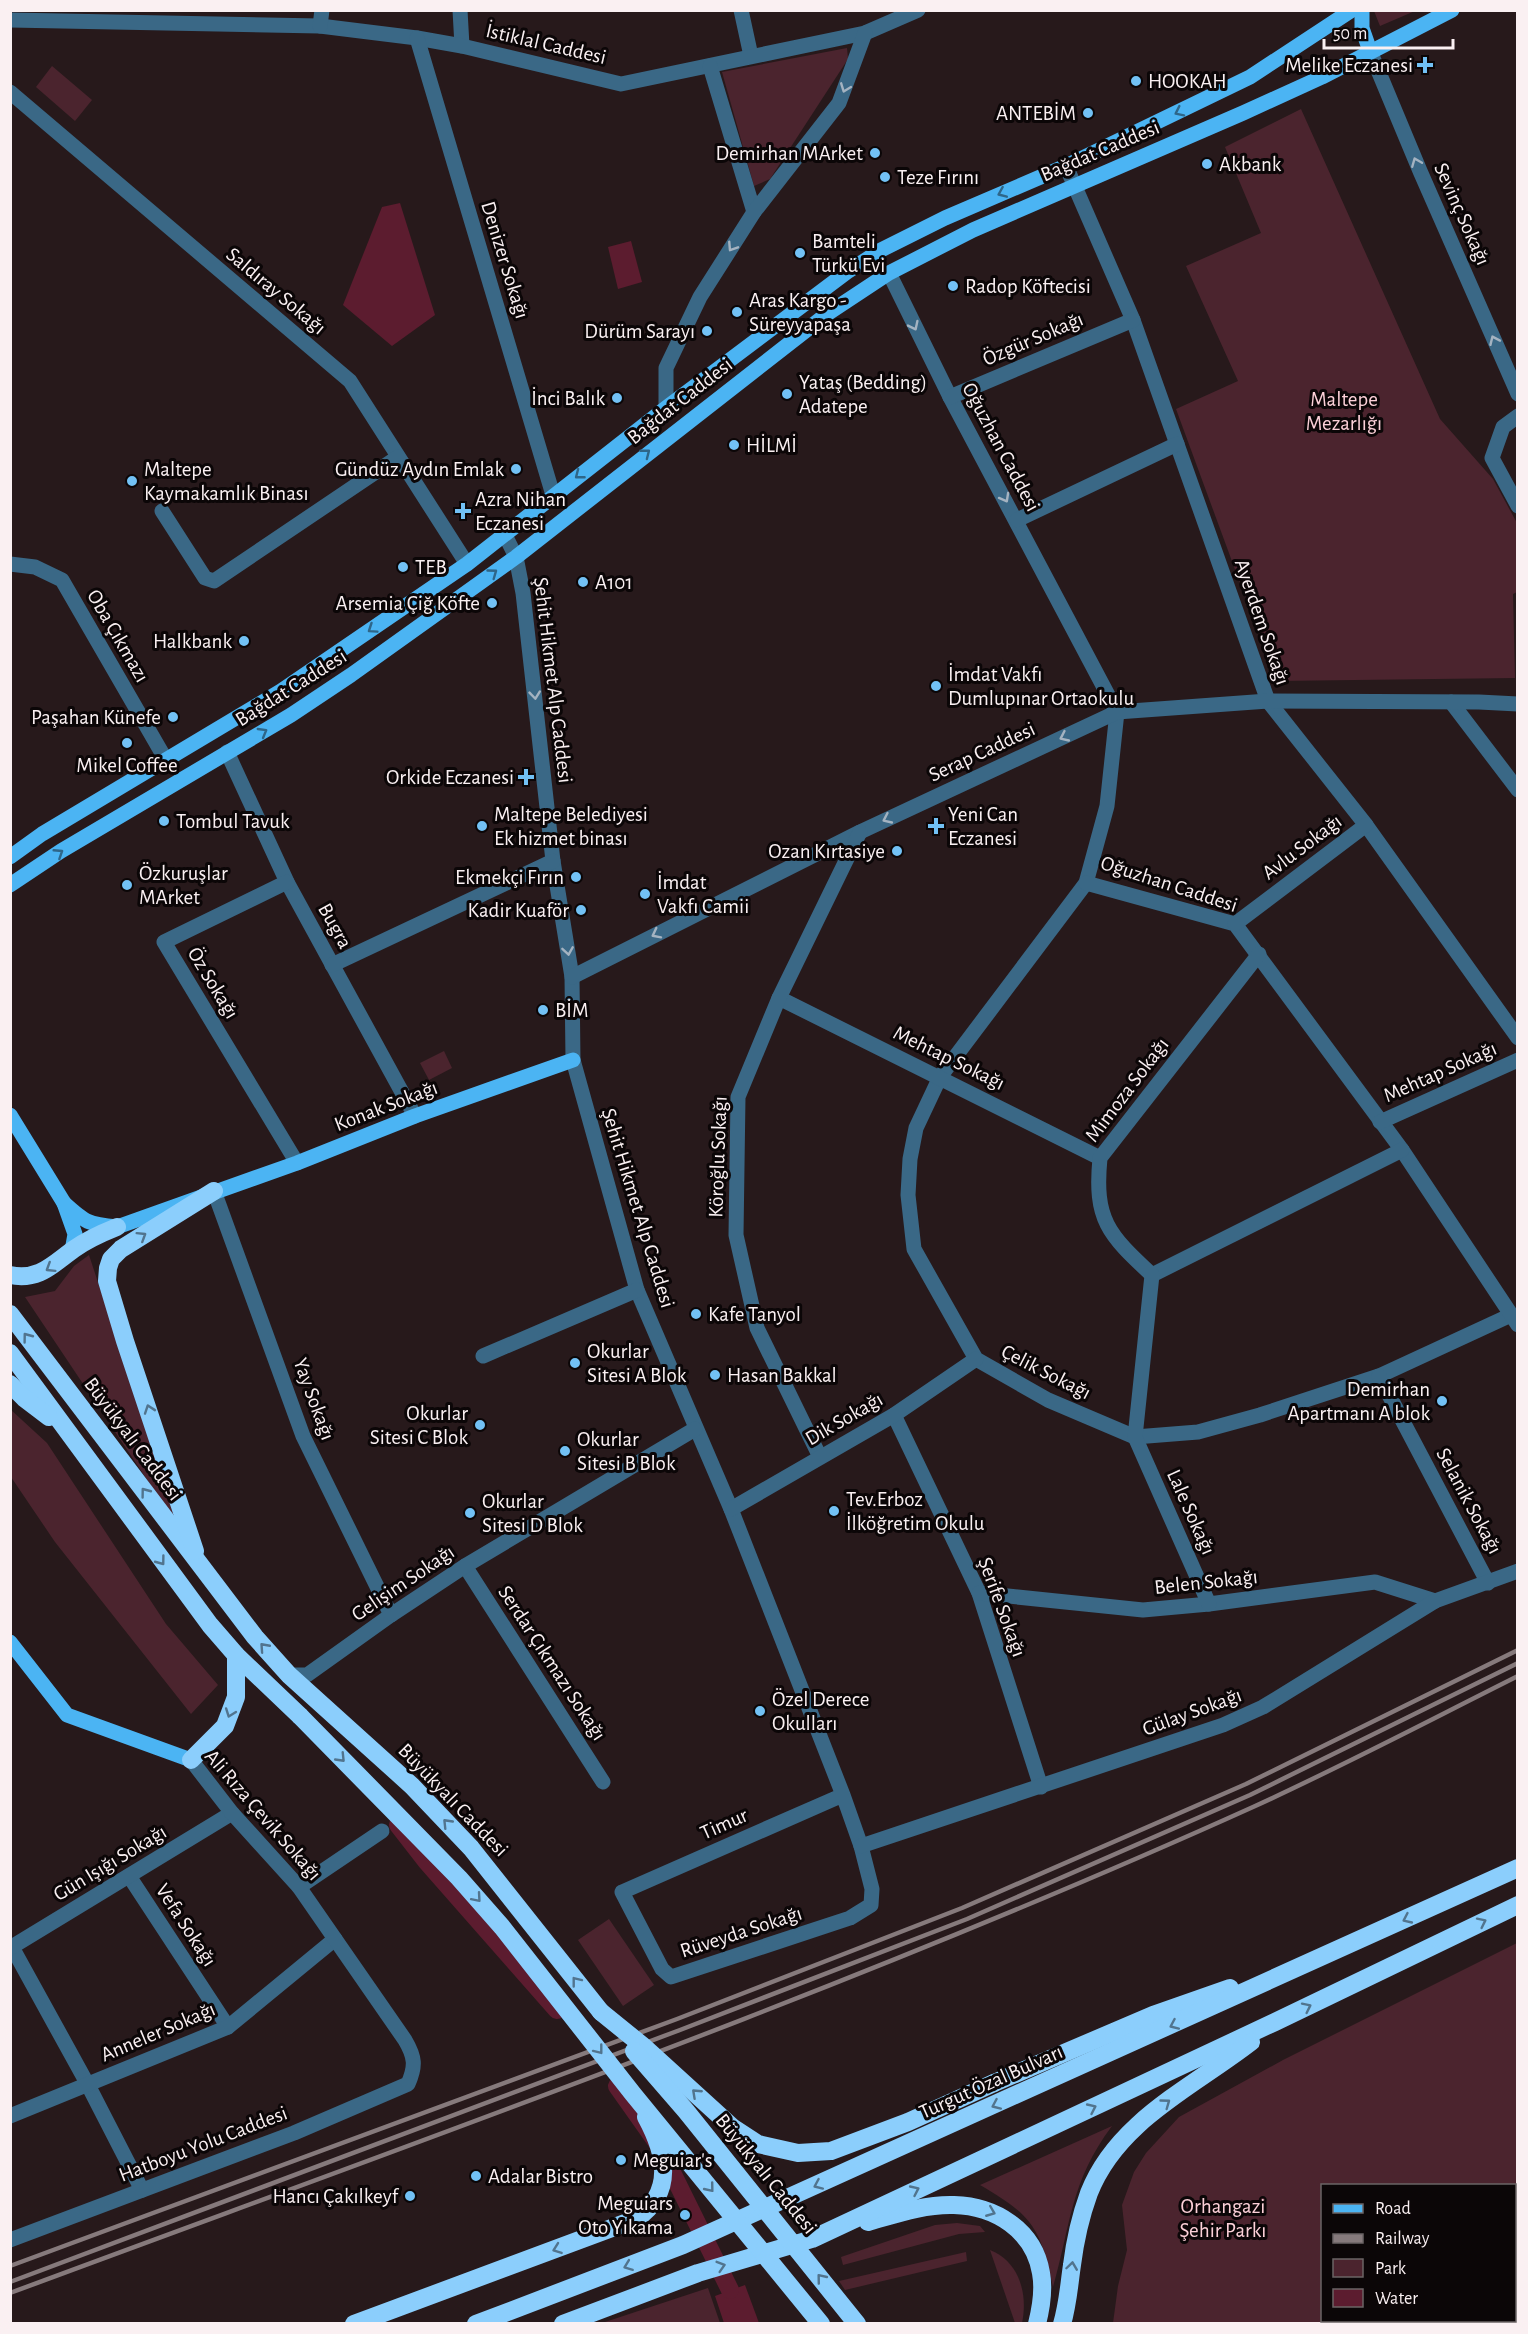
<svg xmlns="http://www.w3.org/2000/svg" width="1528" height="2334" viewBox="0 0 1528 2334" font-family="'Alegreya Sans',sans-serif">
  <rect width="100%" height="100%" fill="#27191b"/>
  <g fill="#4b242e" fill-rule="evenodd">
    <polygon points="1374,11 1415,11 1380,26"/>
    <polygon points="847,48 848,59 770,179 754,186 722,72"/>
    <polygon points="52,66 92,100 75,121 36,87"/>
    <polygon points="1301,109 1440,419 1493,479 1517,523 1517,592 1513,594 1515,678 1276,681 1176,409 1238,381 1186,266 1261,233 1225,147"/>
    <polygon points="444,1051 452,1068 429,1080 420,1063"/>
    <polygon points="89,1255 178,1526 25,1297 55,1291 74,1266"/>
    <polygon points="10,1409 47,1443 166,1624 218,1685 191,1714 55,1542 11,1477"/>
    <polygon points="609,1919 654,1985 623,2006 578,1940"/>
    <path d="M1517,1943v380h-404l5,-37 9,-36 -5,-45 12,-33 12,-19 33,-36 104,-57zM1322,2186h192v134h-192z"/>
    <path d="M1112,2126c-42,56 -41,98 -59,161 -13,-60 -20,-71 -73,-102z"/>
    <polygon points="957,2223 980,2226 985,2232 959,2234 843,2265 841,2257 935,2225"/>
    <path d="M990,2250c30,12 38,45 32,73h-7z"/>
    <polygon points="966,2252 967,2261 845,2290 839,2281"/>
    <polygon points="708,2288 720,2323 602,2323"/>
  </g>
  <g fill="#5c1c2f">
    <polygon points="400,203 435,315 392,346 343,305 382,207"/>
    <polygon points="631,241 642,282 618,289 608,247"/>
    <polygon points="745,2285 759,2323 724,2323 715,2296"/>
  </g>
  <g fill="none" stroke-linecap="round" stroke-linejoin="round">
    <g stroke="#5c1c2f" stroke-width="18">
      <polyline points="398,1825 426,1861 557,2010"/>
      <polyline points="617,2086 658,2144 730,2290"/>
    </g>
    <g stroke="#3a6886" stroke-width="15">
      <polyline points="460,10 462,46"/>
      <polyline points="741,10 751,56"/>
      <polyline points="10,20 320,26 417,38 462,46 621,84 865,33 918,10"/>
      <polyline points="320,26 322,10"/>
      <polyline points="417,38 553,495"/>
      <polyline points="1370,51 1420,171 1518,394"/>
      <polyline points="710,66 754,212"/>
      <polyline points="10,92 350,381 467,564"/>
      <polyline points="1066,166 1133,320 1268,701 1366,825 1518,1038"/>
      <polyline points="889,273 950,397 1117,712 1107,806 1086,883 940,1077 916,1128 910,1159 908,1195 914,1249 976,1359 1048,1400 1135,1437 1198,1432 1260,1415 1379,1376 1511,1315"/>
      <polyline points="950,397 1133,320"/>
      <polyline points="666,408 666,368 700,297 754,212 839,103 865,33"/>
      <polyline points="1518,416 1503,427 1492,458 1518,506"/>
      <polyline points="162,511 205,578 214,581 398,457"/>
      <polyline points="1017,520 1177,444"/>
      <polyline points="505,535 516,557 523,593 553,861 572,977 573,1060 637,1290 731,1509 843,1795 861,1846 872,1889 871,1905 850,1918 671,1977 662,1969 622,1892 843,1795"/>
      <polyline points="10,564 35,567 62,580 166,760"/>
      <polyline points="1451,702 1518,790"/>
      <polyline points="227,752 287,882 415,1116"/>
      <polyline points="287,882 164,942 297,1163"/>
      <polyline points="1086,883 1235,924 1402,1150 1518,1325"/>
      <polyline points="1235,924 1366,825"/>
      <polyline points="332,965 553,861"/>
      <polyline points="572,977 860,832 1117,712 1268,701 1479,702 1518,704"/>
      <polyline points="779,998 1100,1158"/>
      <polyline points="1380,1122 1518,1060"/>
      <polyline points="214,1191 303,1436 391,1615"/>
      <polyline points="1152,1275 1402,1150"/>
      <polyline points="483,1356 637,1290"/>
      <polyline points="1379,1376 1488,1583"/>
      <polyline points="894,1415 979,1593 1041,1787"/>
      <polyline points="820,1457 757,1328 736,1235 738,1097 779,998 860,832"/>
      <polyline points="731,1509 894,1415 976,1359"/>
      <polyline points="465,1566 603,1782"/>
      <polyline points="979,1593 1143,1610 1209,1604 1375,1582 1435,1601"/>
      <path d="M1209,1604l-74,-167 17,-162c-44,-41 -58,-55 -52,-117l159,-204"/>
      <polyline points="289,1675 307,1675 391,1615 465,1566 695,1429"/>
      <polyline points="861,1846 1223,1725 1263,1707 1435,1601 1518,1571"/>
      <polyline points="129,1876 228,2027"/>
      <polyline points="299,1887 382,1831"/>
      <polyline points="12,1947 88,2085 142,2190"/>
      <polyline points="10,1948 232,1813"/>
      <polyline points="10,2116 228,2027 335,1939"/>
      <path d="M10,2240l284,-107 114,-49c8,-18 7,-27 -3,-44l-106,-153 -67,-74 -41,-53"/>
    </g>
    <g stroke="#4bb4f3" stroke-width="15">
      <polyline points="1362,10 1362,28 1370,51"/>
      <polyline points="10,857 42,834 281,691 467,564 666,408 847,272 881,250 945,218 1066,166 1250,77 1352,10"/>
      <polyline points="10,885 61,851 291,715 351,675 516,557 827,314 889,273 973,230 1243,113 1322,77 1452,10"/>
      <polyline points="10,1115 64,1203"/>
      <path d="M72,1251l3,-17 -11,-31c22,20 24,21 53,24l180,-64 118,-47 158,-56"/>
      <polyline points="10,1642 67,1715 191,1760"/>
    </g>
    <g stroke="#8bcefc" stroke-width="18">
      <path d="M10,1275c29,6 43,-11 64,-26 14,-10 28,-16 43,-22"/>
      <polyline points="10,1314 255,1637 289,1675 412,1786 471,1848 601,2012"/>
      <polyline points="10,1353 210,1625 236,1655 300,1716"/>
      <polyline points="10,1384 24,1398 49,1417"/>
      <polyline points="195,1551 125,1341 107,1281 108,1268 111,1259 121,1249 214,1191"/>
      <polyline points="191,1760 225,1726 236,1697 236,1655"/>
      <polyline points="994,2083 1153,2015 1230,1988"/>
      <path d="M868,2222c28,-8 57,-18 86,-17 41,1 80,25 87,68 3,16 0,35 -4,51"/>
      <path d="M354,2324l282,-105c39,-27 30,-65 10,-102"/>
      <polyline points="476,2324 683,2245 1518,1868"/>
      <polyline points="563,2324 698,2273 812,2239 1275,2022 1518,1905"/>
      <path d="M1062,2324c6,-20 7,-39 10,-59 3,-24 9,-50 17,-72 28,-72 104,-106 162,-151"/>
    </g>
    <g stroke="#867a7c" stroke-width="4.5">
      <polyline points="10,2266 677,2019 962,1908 1246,1784 1518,1650"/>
      <polyline points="10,2282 680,2030 967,1919 1250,1795 1518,1663"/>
      <path d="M10,2293c417,-155 838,-303 1243,-486 90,-41 177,-87 265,-131"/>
    </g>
    <g stroke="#8bcefc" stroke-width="18">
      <polyline points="300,1716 459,1878 502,1927 633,2094 821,2324"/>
      <polyline points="601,2012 643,2046 732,2127 758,2144 798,2153 831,2151 908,2122 994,2083"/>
      <polyline points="634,2051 686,2111 857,2324"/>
    </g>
  </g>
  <defs><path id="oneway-chevron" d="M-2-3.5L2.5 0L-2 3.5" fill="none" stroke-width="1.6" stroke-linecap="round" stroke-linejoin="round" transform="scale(1.5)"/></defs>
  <g stroke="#a4b3c1">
    <use href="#oneway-chevron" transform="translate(845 88) rotate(111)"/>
    <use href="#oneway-chevron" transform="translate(1416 162) rotate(-112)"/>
    <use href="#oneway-chevron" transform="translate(732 247) rotate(123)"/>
    <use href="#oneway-chevron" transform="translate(914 326) rotate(64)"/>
    <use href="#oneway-chevron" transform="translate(1494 340) rotate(-114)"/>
    <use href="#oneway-chevron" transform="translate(1005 498) rotate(61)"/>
    <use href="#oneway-chevron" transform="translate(535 695) rotate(84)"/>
    <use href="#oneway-chevron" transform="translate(1064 737) rotate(155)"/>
    <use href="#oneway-chevron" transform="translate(887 819) rotate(155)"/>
    <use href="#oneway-chevron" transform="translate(656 934) rotate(153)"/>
    <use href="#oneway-chevron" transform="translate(568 951) rotate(81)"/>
  </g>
  <g stroke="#2e6689">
    <use href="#oneway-chevron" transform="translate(1179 112) rotate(154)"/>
    <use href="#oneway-chevron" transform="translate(1002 193) rotate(157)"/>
    <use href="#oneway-chevron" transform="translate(646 453) rotate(-38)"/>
    <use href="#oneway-chevron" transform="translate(579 475) rotate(142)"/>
    <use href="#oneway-chevron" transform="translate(493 573) rotate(-36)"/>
    <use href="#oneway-chevron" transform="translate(372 629) rotate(146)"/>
    <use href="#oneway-chevron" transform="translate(263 732) rotate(-30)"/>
    <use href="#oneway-chevron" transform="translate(59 853) rotate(-33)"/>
  </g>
  <g stroke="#51748e">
    <use href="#oneway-chevron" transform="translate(142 1236) rotate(-32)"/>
    <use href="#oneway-chevron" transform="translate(50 1268) rotate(148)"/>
    <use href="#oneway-chevron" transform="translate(27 1337) rotate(-127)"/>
    <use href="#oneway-chevron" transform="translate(149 1409) rotate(-109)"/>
    <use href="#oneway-chevron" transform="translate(145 1492) rotate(-127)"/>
    <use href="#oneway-chevron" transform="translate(161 1561) rotate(53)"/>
    <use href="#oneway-chevron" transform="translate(264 1647) rotate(-132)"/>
    <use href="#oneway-chevron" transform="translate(230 1713) rotate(110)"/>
    <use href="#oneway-chevron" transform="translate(341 1758) rotate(46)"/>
    <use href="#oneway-chevron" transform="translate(447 1823) rotate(-134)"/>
    <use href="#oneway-chevron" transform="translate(477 1898) rotate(49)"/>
    <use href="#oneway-chevron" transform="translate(1407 1919) rotate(155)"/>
    <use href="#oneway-chevron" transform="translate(1482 1922) rotate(-26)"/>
    <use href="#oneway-chevron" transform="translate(576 1981) rotate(-128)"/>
    <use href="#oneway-chevron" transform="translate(1307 2007) rotate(-26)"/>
    <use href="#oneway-chevron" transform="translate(1174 2025) rotate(156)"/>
    <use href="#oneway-chevron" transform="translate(599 2050) rotate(52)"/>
    <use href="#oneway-chevron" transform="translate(696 2093) rotate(-137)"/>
    <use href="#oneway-chevron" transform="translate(1166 2103) rotate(-36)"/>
    <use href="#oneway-chevron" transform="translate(996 2105) rotate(156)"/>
    <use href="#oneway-chevron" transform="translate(1092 2108) rotate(-25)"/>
    <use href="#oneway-chevron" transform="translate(818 2185) rotate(156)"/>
    <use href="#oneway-chevron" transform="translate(710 2188) rotate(51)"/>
    <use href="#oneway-chevron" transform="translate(915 2190) rotate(-25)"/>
    <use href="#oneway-chevron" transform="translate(991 2212) rotate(22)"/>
    <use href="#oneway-chevron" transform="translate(557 2249) rotate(160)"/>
    <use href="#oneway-chevron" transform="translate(628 2266) rotate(159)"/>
    <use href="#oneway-chevron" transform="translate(721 2266) rotate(-17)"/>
    <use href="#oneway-chevron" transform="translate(1072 2266) rotate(-82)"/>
    <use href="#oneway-chevron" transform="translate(821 2278) rotate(-129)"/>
  </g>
  <g fill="#72c1f5" stroke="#0b0607" stroke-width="2">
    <path d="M1422 56h6v6h6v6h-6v6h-6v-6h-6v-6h6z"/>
    <circle cx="1136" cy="81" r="6"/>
    <circle cx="1088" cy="113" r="6"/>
    <circle cx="875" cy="153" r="6"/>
    <circle cx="1207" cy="164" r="6"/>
    <circle cx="885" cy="177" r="6"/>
    <circle cx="800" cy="253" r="6"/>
    <circle cx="953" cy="286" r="6"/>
    <circle cx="737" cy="312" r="6"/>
    <circle cx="707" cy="331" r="6"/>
    <circle cx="787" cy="394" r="6"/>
    <circle cx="617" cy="398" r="6"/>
    <circle cx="734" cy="445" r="6"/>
    <circle cx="516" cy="469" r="6"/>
    <circle cx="132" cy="481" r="6"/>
    <path d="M460 502h6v6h6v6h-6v6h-6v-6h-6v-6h6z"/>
    <circle cx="403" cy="567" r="6"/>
    <circle cx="583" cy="582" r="6"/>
    <circle cx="492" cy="603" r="6"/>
    <circle cx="244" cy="641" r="6"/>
    <circle cx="936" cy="686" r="6"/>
    <circle cx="173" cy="717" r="6"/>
    <circle cx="127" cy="743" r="6"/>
    <path d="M523 768h6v6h6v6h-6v6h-6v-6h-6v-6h6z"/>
    <circle cx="164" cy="821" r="6"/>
    <circle cx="482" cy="826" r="6"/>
    <path d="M933 817h6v6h6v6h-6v6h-6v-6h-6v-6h6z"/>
    <circle cx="897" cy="851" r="6"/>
    <circle cx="576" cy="877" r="6"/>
    <circle cx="127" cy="885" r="6"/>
    <circle cx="645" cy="894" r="6"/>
    <circle cx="581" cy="910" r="6"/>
    <circle cx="543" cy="1010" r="6"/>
    <circle cx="696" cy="1314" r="6"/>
    <circle cx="575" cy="1363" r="6"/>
    <circle cx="715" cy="1375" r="6"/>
    <circle cx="1442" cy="1401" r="6"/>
    <circle cx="480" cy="1425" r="6"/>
    <circle cx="565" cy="1451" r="6"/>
    <circle cx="834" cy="1511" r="6"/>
    <circle cx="470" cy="1513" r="6"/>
    <circle cx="760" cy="1711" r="6"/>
    <circle cx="621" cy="2160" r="6"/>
    <circle cx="476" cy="2176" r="6"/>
    <circle cx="410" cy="2196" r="6"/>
    <circle cx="685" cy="2215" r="6"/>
  </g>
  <g text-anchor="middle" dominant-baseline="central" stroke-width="6" stroke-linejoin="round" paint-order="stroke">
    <g font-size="21" fill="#faf0f2" stroke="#0b0607">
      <text transform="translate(546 44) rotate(13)">İstiklal Caddesi</text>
      <text transform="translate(1100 151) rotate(-23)">Bağdat Caddesi</text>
      <text transform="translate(1462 214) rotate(66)">Sevinç Sokağı</text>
      <text transform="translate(505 260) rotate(73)">Denizer Sokağı</text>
      <text transform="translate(276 291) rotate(40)">Saldıray Sokağı</text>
      <text transform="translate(1033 339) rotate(-23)">Özgür Sokağı</text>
      <text transform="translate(680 401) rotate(-38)">Bağdat Caddesi</text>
      <text transform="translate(1001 447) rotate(62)">Oğuzhan Caddesi</text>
      <text transform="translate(1262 622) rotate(71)">Ayerdem Sokağı</text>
      <text transform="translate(118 636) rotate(60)">Oba Çıkmazı</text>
      <text transform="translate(553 680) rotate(83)">Şehit Hikmet Alp Caddesi</text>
      <text transform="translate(291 688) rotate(-32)">Bağdat Caddesi</text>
      <text transform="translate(982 752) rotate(-25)">Serap Caddesi</text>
      <text transform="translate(1302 847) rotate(-37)">Avlu Sokağı</text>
      <text transform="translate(1169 884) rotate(18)">Oğuzhan Caddesi</text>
      <text transform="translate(335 926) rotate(61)">Bugra</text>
      <text transform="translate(213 983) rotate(59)">Öz Sokağı</text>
      <text transform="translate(949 1058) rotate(26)">Mehtap Sokağı</text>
      <text transform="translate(1440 1072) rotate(-24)">Mehtap Sokağı</text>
      <text transform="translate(1127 1090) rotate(-53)">Mimoza Sokağı</text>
      <text transform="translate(386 1106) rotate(-21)">Konak Sokağı</text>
      <text transform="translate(718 1157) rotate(-88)">Köroğlu Sokağı</text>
      <text transform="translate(638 1208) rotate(73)">Şehit Hikmet Alp Caddesi</text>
      <text transform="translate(1046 1372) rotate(27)">Çelik Sokağı</text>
      <text transform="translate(314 1399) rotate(70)">Yay Sokağı</text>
      <text transform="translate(844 1419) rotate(-30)">Dik Sokağı</text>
      <text transform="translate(133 1439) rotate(53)">Büyükyalı Caddesi</text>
      <text transform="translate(1469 1501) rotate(62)">Selanik Sokağı</text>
      <text transform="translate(1191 1512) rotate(66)">Lale Sokağı</text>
      <text transform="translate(1206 1582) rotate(-6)">Belen Sokağı</text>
      <text transform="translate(403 1583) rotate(-34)">Gelişim Sokağı</text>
      <text transform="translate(1002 1607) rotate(70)">Şerife Sokağı</text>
      <text transform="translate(552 1663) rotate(57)">Serdar Çıkmazı Sokağı</text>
      <text transform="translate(1192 1712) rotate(-20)">Gülay Sokağı</text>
      <text transform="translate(453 1800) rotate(46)">Büyükyalı Caddesi</text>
      <text transform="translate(263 1815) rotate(49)">Ali Rıza Çevik Sokağı</text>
      <text transform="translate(724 1824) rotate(-24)">Timur</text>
      <text transform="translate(110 1863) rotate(-31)">Gün Işığı Sokağı</text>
      <text transform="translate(186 1925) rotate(57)">Vefa Sokağı</text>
      <text transform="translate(741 1932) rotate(-18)">Rüveyda Sokağı</text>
      <text transform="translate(158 2032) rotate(-23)">Anneler Sokağı</text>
      <text transform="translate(991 2082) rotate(-24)">Turgut Özal Bulvarı</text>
      <text transform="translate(203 2144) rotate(-21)">Hatboyu Yolu Caddesi</text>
      <text transform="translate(766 2174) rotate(51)">Büyükyalı Caddesi</text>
    </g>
    <g font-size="21" fill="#faf0f2" stroke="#0b0607" text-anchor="start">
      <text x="1413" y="65" text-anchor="end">Melike Eczanesi</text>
      <text x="1148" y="81">HOOKAH</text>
      <text x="1076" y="113" text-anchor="end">ANTEBİM</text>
      <text x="863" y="153" text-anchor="end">Demirhan MArket</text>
      <text x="1219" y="164">Akbank</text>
      <text x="897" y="177">Teze Fırını</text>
      <text x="812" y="241">Bamteli<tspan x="812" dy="24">Türkü Evi</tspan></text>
      <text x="965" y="286">Radop Köftecisi</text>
      <text x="749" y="300">Aras Kargo -<tspan x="749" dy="24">Süreyyapaşa</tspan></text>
      <text x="695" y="331" text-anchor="end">Dürüm Sarayı</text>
      <text x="799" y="382">Yataş (Bedding)<tspan x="799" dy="24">Adatepe</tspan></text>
      <text x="605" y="398" text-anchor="end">İnci Balık</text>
      <text x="746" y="445">HİLMİ</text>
      <text x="144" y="469">Maltepe<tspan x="144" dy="24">Kaymakamlık Binası</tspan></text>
      <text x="504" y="469" text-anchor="end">Gündüz Aydın Emlak</text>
      <text x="475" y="499">Azra Nihan<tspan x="475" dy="24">Eczanesi</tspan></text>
      <text x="415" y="567">TEB</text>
      <text x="595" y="582">A101</text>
      <text x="480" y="603" text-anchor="end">Arsemia Çiğ Köfte</text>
      <text x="232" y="641" text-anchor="end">Halkbank</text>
      <text x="948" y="674">İmdat Vakfı<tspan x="948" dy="24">Dumlupınar Ortaokulu</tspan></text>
      <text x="161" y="717" text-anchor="end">Paşahan Künefe</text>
      <text x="127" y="765" text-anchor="middle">Mikel Coffee</text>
      <text x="514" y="777" text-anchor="end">Orkide Eczanesi</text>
      <text x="494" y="814">Maltepe Belediyesi<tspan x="494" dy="24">Ek hizmet binası</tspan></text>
      <text x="948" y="814">Yeni Can<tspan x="948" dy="24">Eczanesi</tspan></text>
      <text x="176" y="821">Tombul Tavuk</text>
      <text x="885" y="851" text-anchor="end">Ozan Kırtasiye</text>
      <text x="139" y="873">Özkuruşlar<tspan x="139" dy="24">MArket</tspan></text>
      <text x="564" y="877" text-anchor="end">Ekmekçi Fırın</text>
      <text x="657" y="882">İmdat<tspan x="657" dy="24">Vakfı Camii</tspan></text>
      <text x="569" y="910" text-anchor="end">Kadir Kuaför</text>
      <text x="555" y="1010">BİM</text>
      <text x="708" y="1314">Kafe Tanyol</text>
      <text x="587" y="1351">Okurlar<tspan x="587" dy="24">Sitesi A Blok</tspan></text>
      <text x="727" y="1375">Hasan Bakkal</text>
      <text x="1430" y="1389" text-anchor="end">Demirhan<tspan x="1430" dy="24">Apartmanı A blok</tspan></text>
      <text x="468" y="1413" text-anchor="end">Okurlar<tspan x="468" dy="24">Sitesi C Blok</tspan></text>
      <text x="577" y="1439">Okurlar<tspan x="577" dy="24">Sitesi B Blok</tspan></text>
      <text x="846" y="1499">Tev.Erboz<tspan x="846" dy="24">İlköğretim Okulu</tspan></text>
      <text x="482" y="1501">Okurlar<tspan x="482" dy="24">Sitesi D Blok</tspan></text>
      <text x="772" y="1699">Özel Derece<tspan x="772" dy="24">Okulları</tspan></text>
      <text x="633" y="2160">Meguiar's</text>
      <text x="488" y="2176">Adalar Bistro</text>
      <text x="398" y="2196" text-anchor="end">Hancı Çakılkeyf</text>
      <text x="673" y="2203" text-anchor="end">Meguiars<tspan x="673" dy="24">Oto Yıkama</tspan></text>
    </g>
    <g font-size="21" fill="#fcd0d8" stroke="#0b0607">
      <text x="1344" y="399">Maltepe<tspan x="1344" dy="24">Mezarlığı</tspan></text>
      <text x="1223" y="2206">Orhangazi<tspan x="1223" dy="24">Şehir Parkı</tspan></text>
    </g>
  </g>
  <rect width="1528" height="2334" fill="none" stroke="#faf0f2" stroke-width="24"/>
  <rect x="1321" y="2184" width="195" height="138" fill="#0b0607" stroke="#6b6465" stroke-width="1.5"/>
  <rect x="1333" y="2204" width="30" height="9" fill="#4bb4f3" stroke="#6b6465" stroke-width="1.5"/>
  <text x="1375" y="2214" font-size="18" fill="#faf0f2">Road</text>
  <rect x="1333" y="2234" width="30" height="9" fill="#867a7c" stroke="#6b6465" stroke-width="1.5"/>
  <text x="1375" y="2244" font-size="18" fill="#faf0f2">Railway</text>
  <rect x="1333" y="2259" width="30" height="18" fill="#4b242e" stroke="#6b6465" stroke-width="1.5"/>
  <text x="1375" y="2274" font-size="18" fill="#faf0f2">Park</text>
  <rect x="1333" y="2289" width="30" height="18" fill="#5c1c2f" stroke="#6b6465" stroke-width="1.5"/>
  <text x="1375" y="2304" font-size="18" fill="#faf0f2">Water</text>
  <path d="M1324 39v9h129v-9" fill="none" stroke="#faf0f2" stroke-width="3"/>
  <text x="1333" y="39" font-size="18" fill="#faf0f2" stroke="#0b0607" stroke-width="4.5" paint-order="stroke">50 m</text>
</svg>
